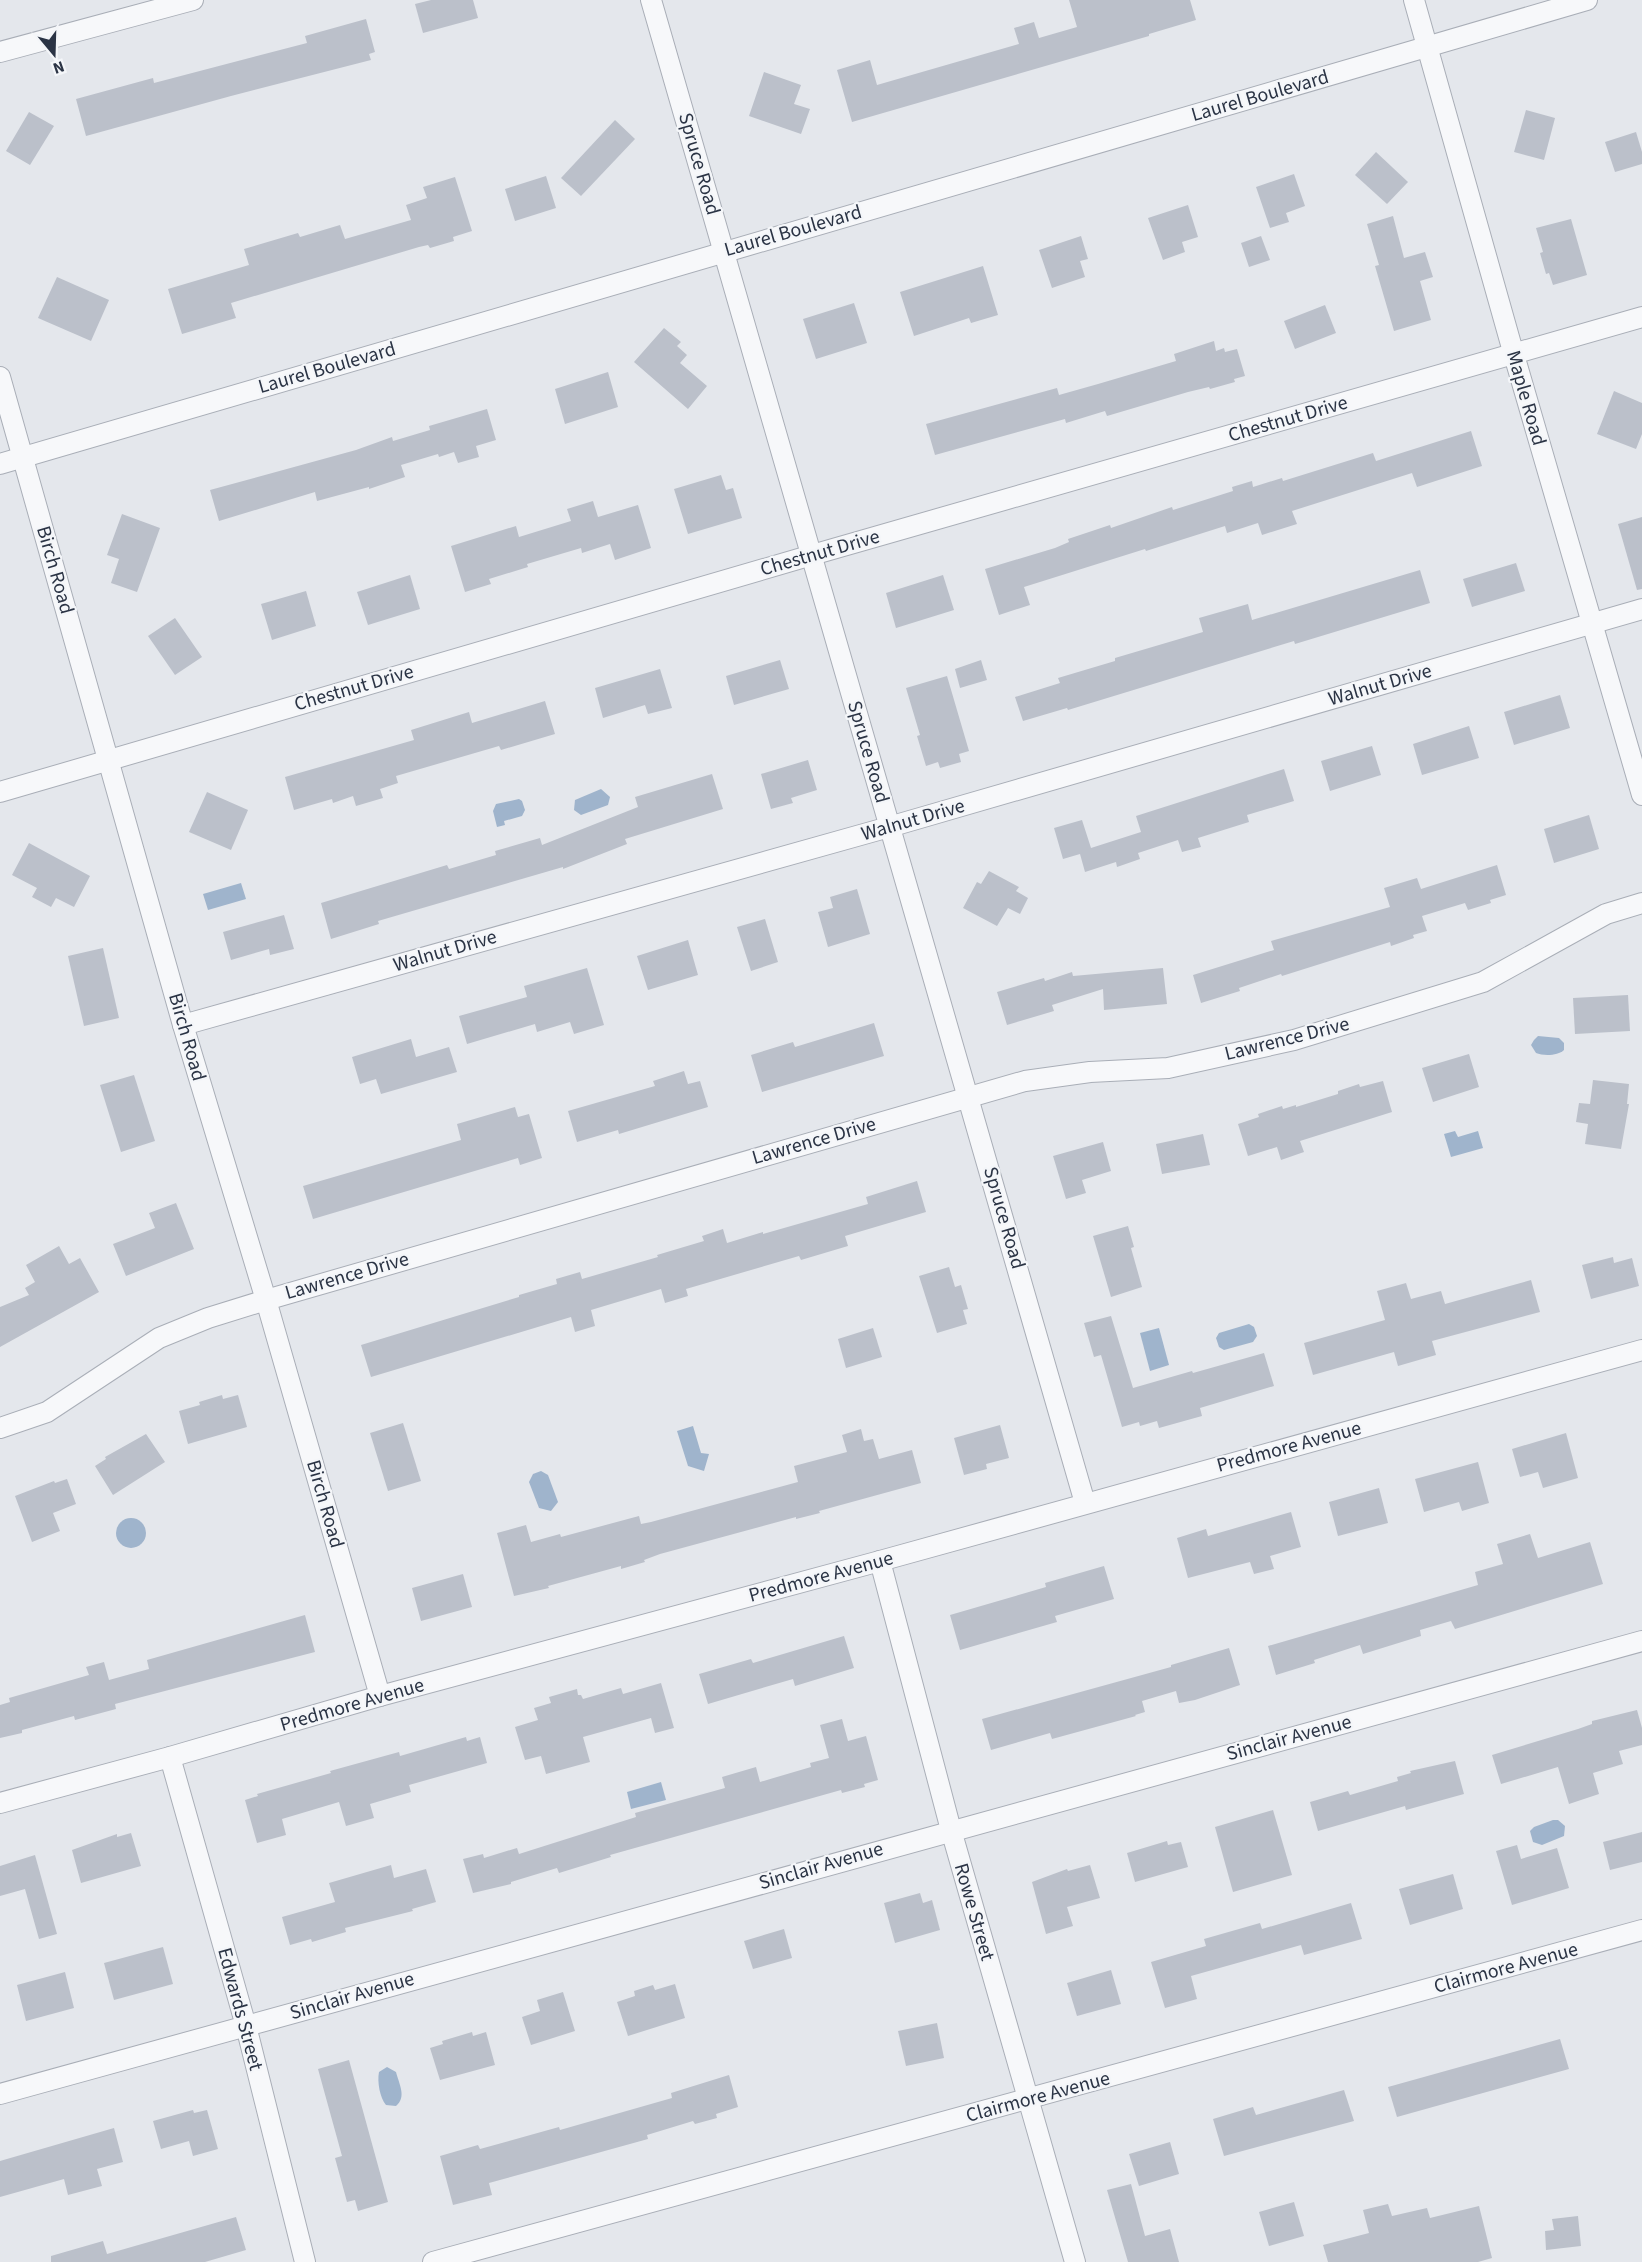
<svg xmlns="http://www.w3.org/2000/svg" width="1642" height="2262" viewBox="0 0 1642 2262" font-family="'Source Sans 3',sans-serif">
  <rect width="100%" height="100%" fill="#e4e7ec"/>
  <g fill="#9fb4cc">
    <polygon points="601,789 610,797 608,805 581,815 574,810 575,800"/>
    <polygon points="519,799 522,801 525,810 522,816 504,821 505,825 497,827 493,811 496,804"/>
    <polygon points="241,883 246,899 208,910 203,894"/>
    <path d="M1538,1036l21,2 5,5v7c-6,6 -21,6 -28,3l-5,-8 3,-5z"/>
    <polygon points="1455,1131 1458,1137 1478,1131 1483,1148 1451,1157 1444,1134"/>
    <polygon points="1249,1324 1254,1327 1257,1336 1253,1342 1224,1350 1219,1347 1216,1338 1219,1333"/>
    <polygon points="1159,1328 1169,1365 1150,1371 1140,1333"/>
    <polygon points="693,1426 701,1453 709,1454 704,1471 688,1466 677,1431"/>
    <polygon points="541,1471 548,1475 558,1502 551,1511 539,1508 529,1482 533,1474"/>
    <circle cx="131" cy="1533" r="15"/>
    <polygon points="661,1782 666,1800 631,1809 627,1792"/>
    <polygon points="1553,1820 1558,1820 1565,1826 1564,1836 1542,1845 1533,1842 1530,1831 1534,1827"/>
    <path d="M387,2067l9,5c3,12 11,25 0,34l-10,-1c-6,-7 -9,-23 -7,-33z"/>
  </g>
  <g fill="#bbc0ca">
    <polygon points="431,0 473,0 478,18 423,33 415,4"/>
    <polygon points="1069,0 1190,0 1196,20 1149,34 1149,36 852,122 837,70 870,60 877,85 1019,44 1014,28 1034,22 1039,38 1077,27"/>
    <polygon points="366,19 375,52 369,54 371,60 231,96 86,136 76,99 153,78 154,83 307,43 305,36"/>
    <polygon points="764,72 801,85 794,104 810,109 801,134 749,116"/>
    <polygon points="1526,110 1555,118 1544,160 1514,152"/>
    <polygon points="29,112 54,126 30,165 6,151"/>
    <polygon points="615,120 635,139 581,196 561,178"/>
    <polygon points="1636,132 1642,152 1642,164 1615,172 1605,142"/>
    <polygon points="1376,152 1408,182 1387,204 1355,175"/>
    <polygon points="1294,174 1305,206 1286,213 1289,222 1270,228 1256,187"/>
    <polygon points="546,176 556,208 515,221 505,189"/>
    <polygon points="455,177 472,231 453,237 454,241 430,248 428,245 419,247 231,303 236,318 182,334 168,289 249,265 244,249 298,233 300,237 340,225 345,239 411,220 406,205 427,198 423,187"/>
    <polygon points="1188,205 1198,237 1182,242 1185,252 1163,260 1148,218"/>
    <polygon points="1393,216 1404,258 1425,252 1433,277 1420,281 1431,320 1394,331 1375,266 1379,265 1367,224"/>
    <polygon points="1571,219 1587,275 1553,285 1549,273 1546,274 1540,253 1543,252 1536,228"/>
    <polygon points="1081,236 1088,259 1080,261 1085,277 1052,288 1039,250"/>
    <polygon points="1261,236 1270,260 1249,267 1241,243"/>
    <polygon points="983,266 998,315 971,323 969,318 914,336 900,292"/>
    <polygon points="57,277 109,300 91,341 38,318"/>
    <polygon points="854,303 867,343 816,359 803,319"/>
    <polygon points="1325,305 1336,333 1295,349 1284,321"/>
    <polygon points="664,328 681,342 677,346 687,355 680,363 707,386 688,409 634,362"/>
    <polygon points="1214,341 1216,351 1224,348 1225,352 1237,349 1245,376 1234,379 1235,382 1210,389 1209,387 1188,392 1107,416 1105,411 1066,423 1065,419 935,455 926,424 1057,388 1059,395 1098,384 1176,361 1174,354"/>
    <polygon points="608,372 618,407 565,424 555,389"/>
    <polygon points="1614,391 1642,403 1642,434 1636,449 1597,434"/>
    <polygon points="487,409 496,440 476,446 479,457 458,463 454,452 439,457 438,454 401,465 405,477 369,489 369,487 317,501 315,492 219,521 210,490 356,450 392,437 393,441 430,430 429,426"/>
    <polygon points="1471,431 1482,466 1417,487 1412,473 1292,511 1297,524 1262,535 1258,523 1227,533 1225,526 1146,551 1145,549 1024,587 1030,605 999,615 985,569 1055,548 1069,542 1068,539 1110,525 1111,528 1172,507 1173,510 1233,491 1232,487 1252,481 1253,487 1282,478 1283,481 1373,453 1376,461"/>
    <polygon points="721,475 726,490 733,488 742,518 688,534 674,489"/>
    <polygon points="593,501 598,517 638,505 651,548 615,560 610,544 582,553 581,548 527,564 528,567 489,579 491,584 465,592 451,546 516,526 519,537 571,521 567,509"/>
    <polygon points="122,514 160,528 137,592 111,583 119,559 107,555"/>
    <polygon points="1642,517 1642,589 1637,590 1618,524"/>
    <polygon points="1516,563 1525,591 1472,607 1463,579"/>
    <polygon points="1420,570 1430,603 1295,644 1294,641 1068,710 1067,708 1023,721 1015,697 1060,683 1058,678 1115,661 1115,658 1203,632 1199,618 1248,604 1252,620"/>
    <polygon points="410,575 420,609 368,625 357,592"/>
    <polygon points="943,575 954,610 896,628 886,593"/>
    <polygon points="306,591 316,626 272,640 261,604"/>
    <polygon points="175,618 202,657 175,675 148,636"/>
    <polygon points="780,660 789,689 734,705 726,676"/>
    <polygon points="981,660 987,680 960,688 955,669"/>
    <polygon points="660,669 672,708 648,714 645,705 603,718 595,688"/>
    <polygon points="947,676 969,751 959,754 961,762 940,768 938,762 926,766 917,736 920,735 906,688"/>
    <polygon points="1560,695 1570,728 1514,745 1504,712"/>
    <polygon points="545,701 555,734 501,750 499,746 396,776 398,783 380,789 383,798 356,806 353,796 333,803 332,799 294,810 285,777 414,740 411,730 469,712 472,723"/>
    <polygon points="1469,726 1479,758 1422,775 1413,744"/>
    <polygon points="1372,746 1381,775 1330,791 1321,761"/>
    <polygon points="808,760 817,790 791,798 793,803 771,809 761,774"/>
    <polygon points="1284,769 1294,801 1247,815 1249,822 1198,838 1201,847 1182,852 1178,840 1138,853 1140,859 1117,867 1116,862 1085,872 1080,854 1063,859 1054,828 1082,820 1091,848 1141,832 1136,816"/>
    <polygon points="712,774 723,809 625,839 627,844 563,869 563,867 378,921 379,924 331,939 321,903 447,865 449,869 496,855 495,851 540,838 542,845 638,807 635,797"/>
    <polygon points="207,792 248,810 231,850 189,832"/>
    <polygon points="1589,815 1599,849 1554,863 1544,829"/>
    <polygon points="29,843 90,876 74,907 56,898 51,907 32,897 37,888 12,875"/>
    <polygon points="1497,865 1506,895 1490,900 1491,903 1468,910 1465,903 1422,916 1427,931 1413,935 1414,938 1391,946 1390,942 1282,976 1281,974 1239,988 1240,991 1201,1003 1193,975 1274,950 1271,941 1390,907 1384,888 1417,878 1421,889"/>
    <polygon points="989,871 1019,887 1016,891 1028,898 1020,914 1008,908 997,926 963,908 977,882 981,884"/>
    <polygon points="857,889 870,934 828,947 818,912 833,908 830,897"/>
    <polygon points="284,915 294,949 270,955 269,949 231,960 223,932"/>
    <polygon points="765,919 778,962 751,971 737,927"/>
    <polygon points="688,940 698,975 648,990 637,956"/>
    <polygon points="103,948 119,1018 84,1026 68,956"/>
    <polygon points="587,968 604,1025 574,1034 570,1022 537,1032 535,1024 467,1044 459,1016 527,997 524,986"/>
    <polygon points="1163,968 1167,1004 1104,1010 1103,989 1052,1005 1054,1011 1007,1025 997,992 1044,978 1045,981 1072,972 1073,976"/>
    <polygon points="1628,995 1630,1031 1575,1034 1573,998"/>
    <polygon points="874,1023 884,1056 762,1092 751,1055 793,1042 795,1047"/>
    <polygon points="411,1039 416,1057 449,1047 457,1072 381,1094 376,1079 360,1084 352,1057"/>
    <polygon points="1469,1054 1479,1087 1433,1102 1422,1068"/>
    <polygon points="684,1071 688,1084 700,1081 708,1107 619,1134 618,1130 577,1142 568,1111 655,1086 653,1081"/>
    <polygon points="134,1075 155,1141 121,1152 100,1085"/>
    <polygon points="1593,1080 1629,1084 1627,1104 1629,1104 1621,1149 1585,1144 1588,1124 1576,1122 1579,1103 1590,1104"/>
    <polygon points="1383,1081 1392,1112 1300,1141 1304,1152 1281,1160 1277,1147 1248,1156 1238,1124 1259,1117 1258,1114 1282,1106 1283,1109 1296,1105 1296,1107 1338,1094 1338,1091 1359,1084 1360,1087"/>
    <polygon points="515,1107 518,1117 529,1114 542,1158 520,1165 518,1158 313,1219 303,1186 461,1140 457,1124"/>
    <polygon points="1203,1134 1210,1165 1162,1174 1156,1144"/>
    <polygon points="1103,1142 1111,1171 1082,1180 1086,1193 1066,1199 1053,1156"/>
    <polygon points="917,1181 926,1212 845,1236 848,1246 801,1260 799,1256 686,1289 688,1296 665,1303 661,1289 591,1310 595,1326 575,1332 571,1317 371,1377 361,1345 519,1297 519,1295 557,1284 556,1279 580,1272 582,1279 658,1257 657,1255 704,1241 702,1236 723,1229 727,1243 763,1232 763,1234 868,1204 866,1197"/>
    <polygon points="176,1203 194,1249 126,1276 113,1244 155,1228 149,1213"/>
    <polygon points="1128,1226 1134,1247 1131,1248 1142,1287 1111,1297 1093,1236"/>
    <polygon points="59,1246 69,1264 80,1258 99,1292 0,1347 0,1307 29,1295 25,1288 35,1282 26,1265"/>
    <polygon points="1613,1257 1614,1263 1632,1258 1639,1286 1591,1299 1582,1265"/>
    <polygon points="949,1267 955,1287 961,1285 968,1309 963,1310 967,1324 937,1333 919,1276"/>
    <polygon points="1531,1280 1540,1312 1432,1341 1436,1355 1398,1366 1394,1352 1313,1375 1304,1343 1385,1320 1377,1291 1406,1283 1411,1299 1441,1291 1445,1304"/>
    <polygon points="1111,1316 1133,1388 1192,1371 1193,1373 1264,1353 1274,1386 1200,1408 1202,1416 1159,1428 1157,1421 1140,1426 1139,1422 1122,1427 1101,1355 1094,1357 1084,1323"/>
    <polygon points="873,1328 882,1357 846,1368 838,1339"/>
    <polygon points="222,1395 223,1399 238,1395 247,1427 188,1444 179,1411 200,1405 199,1402"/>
    <polygon points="403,1423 421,1481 388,1491 370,1433"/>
    <polygon points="1000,1425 1009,1458 986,1464 987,1469 964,1475 954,1438"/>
    <polygon points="861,1429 864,1441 873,1439 879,1459 912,1450 921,1483 819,1511 820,1513 796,1519 796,1517 660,1554 644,1560 645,1562 621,1569 621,1566 548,1586 549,1588 514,1596 497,1533 526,1525 531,1542 560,1534 561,1537 639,1516 641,1524 651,1522 798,1482 794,1466 847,1452 842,1435"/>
    <polygon points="1566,1433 1578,1478 1543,1488 1538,1472 1520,1477 1512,1449"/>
    <polygon points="146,1434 165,1462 113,1495 95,1466 106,1459 105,1457"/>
    <polygon points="1478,1462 1489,1503 1462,1511 1459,1502 1424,1512 1415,1479"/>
    <polygon points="67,1479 76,1504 53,1513 60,1531 32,1542 15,1496 54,1481 55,1483"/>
    <polygon points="1379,1488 1388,1523 1338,1536 1329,1502"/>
    <polygon points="1291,1512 1301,1547 1270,1556 1274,1569 1254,1574 1250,1562 1188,1578 1177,1538 1206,1529 1208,1536"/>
    <polygon points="1530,1534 1538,1558 1590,1542 1603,1584 1455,1629 1451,1621 1420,1630 1421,1636 1363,1654 1360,1645 1314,1660 1315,1663 1276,1675 1268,1646 1478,1585 1475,1572 1503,1564 1497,1544"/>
    <polygon points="1104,1566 1114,1599 1055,1616 1057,1622 960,1650 950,1615 1046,1587 1045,1583"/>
    <polygon points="463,1574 472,1607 421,1621 412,1588"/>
    <polygon points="305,1615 315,1652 115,1704 116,1709 75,1720 74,1716 22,1730 22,1733 0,1738 0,1705 10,1702 9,1698 89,1675 86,1667 104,1662 109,1680 149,1669 147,1660"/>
    <polygon points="844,1636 854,1668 795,1686 793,1679 708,1704 699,1674 751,1659 753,1663"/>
    <polygon points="1229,1648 1240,1685 1195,1700 1179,1703 1176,1691 1142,1701 1145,1712 1135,1715 1136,1716 1052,1739 1050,1733 991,1750 982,1719 1171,1667 1171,1665"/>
    <polygon points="661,1683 674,1728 655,1733 651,1718 583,1737 590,1762 546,1774 541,1756 525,1760 515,1727 538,1720 534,1708 551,1703 549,1697 577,1689 578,1695 581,1695 583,1699 621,1688 623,1694"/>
    <polygon points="1637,1710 1642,1728 1642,1745 1619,1751 1623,1764 1593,1773 1599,1794 1569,1804 1558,1767 1501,1784 1492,1755 1578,1729 1592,1724 1592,1721"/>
    <polygon points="842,1719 848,1741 866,1736 878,1780 864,1784 865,1787 842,1793 841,1790 610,1855 611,1857 559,1873 557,1868 511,1882 511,1884 473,1893 463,1859 483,1854 484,1858 517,1848 519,1854 636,1817 635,1813 725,1788 722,1777 756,1767 760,1782 811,1767 810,1763 829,1758 820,1725"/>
    <polygon points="466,1737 467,1741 480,1737 487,1763 409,1785 411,1792 370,1804 374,1818 346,1826 339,1802 282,1819 286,1835 257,1843 245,1800 258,1796 257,1794 331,1773 330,1771 399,1752 400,1756"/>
    <polygon points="1455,1761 1464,1794 1406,1810 1405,1806 1318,1831 1310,1802 1348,1791 1350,1795 1398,1781 1397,1777 1411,1773 1410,1771"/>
    <polygon points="1273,1810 1292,1875 1233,1892 1215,1827"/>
    <polygon points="1642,1832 1642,1862 1610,1870 1603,1842"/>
    <polygon points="131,1833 141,1866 81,1883 72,1850 117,1834 117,1837"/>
    <polygon points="1167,1841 1168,1845 1181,1842 1188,1867 1135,1882 1127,1853"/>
    <polygon points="1517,1845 1521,1859 1557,1848 1569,1888 1512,1905 1496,1851"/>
    <polygon points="35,1855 57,1934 39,1939 25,1889 0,1896 0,1866"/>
    <polygon points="391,1865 394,1878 426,1869 436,1902 412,1909 413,1911 345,1928 346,1932 312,1942 311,1939 290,1945 282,1917 335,1902 329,1883"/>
    <polygon points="1090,1865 1100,1898 1067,1907 1073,1926 1046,1934 1032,1882 1067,1869 1068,1871"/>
    <polygon points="1453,1874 1463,1909 1410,1925 1399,1889"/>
    <polygon points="920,1893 923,1903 932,1900 940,1930 895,1943 884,1903"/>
    <polygon points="1351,1903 1362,1939 1304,1955 1301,1945 1191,1976 1197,1999 1165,2008 1151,1962 1206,1946 1204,1939 1260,1923 1262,1929"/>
    <polygon points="784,1929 792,1958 753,1969 744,1941"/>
    <polygon points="163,1947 173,1984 114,2000 104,1963"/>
    <polygon points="1111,1970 1121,2004 1077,2016 1067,1983"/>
    <polygon points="65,1972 74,2008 26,2021 17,1985"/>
    <polygon points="675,1984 685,2018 628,2036 617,2002 635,1996 634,1991 653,1985 655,1990"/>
    <polygon points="563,1992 575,2031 531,2045 522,2017 540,2011 537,2000"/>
    <polygon points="937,2023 944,2058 906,2066 898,2031"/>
    <polygon points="472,2032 473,2036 486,2032 495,2065 440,2080 430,2048 443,2044 442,2041"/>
    <polygon points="1560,2039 1569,2069 1397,2117 1388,2087"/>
    <polygon points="349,2060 388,2202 358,2211 355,2200 347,2202 335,2158 342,2156 318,2069"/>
    <polygon points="729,2075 738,2107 716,2114 717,2118 695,2124 693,2121 647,2135 648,2139 489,2183 492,2195 453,2205 440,2156 478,2145 480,2149 559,2127 560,2130 672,2098 671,2093"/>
    <polygon points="1344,2090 1354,2121 1224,2156 1213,2119 1253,2107 1256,2115"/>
    <polygon points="193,2110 194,2113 207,2110 218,2149 193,2156 189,2141 161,2149 153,2121"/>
    <polygon points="114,2128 123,2162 97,2169 102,2186 68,2195 64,2179 0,2197 0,2161"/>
    <polygon points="1170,2142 1179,2174 1139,2186 1129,2154"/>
    <polygon points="1131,2184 1145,2236 1170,2229 1179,2262 1128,2262 1107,2190"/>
    <polygon points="1294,2202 1304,2236 1269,2246 1259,2212"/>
    <polygon points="1388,2204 1392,2216 1427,2208 1430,2218 1479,2206 1492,2258 1478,2262 1328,2262 1323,2245 1369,2233 1363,2210"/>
    <polygon points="1578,2216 1581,2246 1546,2250 1545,2231 1554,2230 1552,2219"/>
    <polygon points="236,2217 246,2250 205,2262 51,2262 51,2256 103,2241 107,2254"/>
  </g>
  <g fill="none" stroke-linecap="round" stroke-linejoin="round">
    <defs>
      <g id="minor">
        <polyline points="651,0 1085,1503"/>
        <polyline points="1414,0 1514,355 1642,795"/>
        <polyline points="0,52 193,0"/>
        <polyline points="0,377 183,1025 266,1300 380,1696"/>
        <polyline points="0,464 1587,0"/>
        <polyline points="0,792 812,555 1642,317"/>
        <polyline points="183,1025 889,827 1642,609"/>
        <polyline points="0,1428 47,1412 159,1338 208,1318 266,1300 1025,1081 1090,1072 1168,1068 1294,1040 1483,982 1606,914 1642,903"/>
        <polyline points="880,1561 951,1830 1075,2262"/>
        <polyline points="170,1757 246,2026 305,2262"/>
        <polyline points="0,1803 170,1757 380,1696 880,1561 1642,1350"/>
        <polyline points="0,2094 1642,1641"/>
        <polyline points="433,2262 1642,1930"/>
      </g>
    </defs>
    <use href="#minor" stroke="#a9aeb7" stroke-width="22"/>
    <use href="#minor" stroke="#f7f8fa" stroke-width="20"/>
  </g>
  <g text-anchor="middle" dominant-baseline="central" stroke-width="4.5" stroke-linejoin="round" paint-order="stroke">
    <g font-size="20" fill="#2b3445" stroke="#f4f6f9">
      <text transform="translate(1260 96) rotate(-16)">Laurel Boulevard</text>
      <text transform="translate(699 164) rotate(74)">Spruce Road</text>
      <text transform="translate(793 231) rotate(-16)">Laurel Boulevard</text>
      <text transform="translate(327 368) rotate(-16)">Laurel Boulevard</text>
      <text transform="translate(1526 398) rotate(74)">Maple Road</text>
      <text transform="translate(1288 419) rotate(-16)">Chestnut Drive</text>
      <text transform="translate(820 553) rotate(-16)">Chestnut Drive</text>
      <text transform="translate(55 570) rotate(74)">Birch Road</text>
      <text transform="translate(1380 685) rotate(-16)">Walnut Drive</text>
      <text transform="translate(354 688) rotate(-16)">Chestnut Drive</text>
      <text transform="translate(868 752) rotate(74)">Spruce Road</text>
      <text transform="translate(913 820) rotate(-16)">Walnut Drive</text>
      <text transform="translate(445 951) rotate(-16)">Walnut Drive</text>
      <text transform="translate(187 1037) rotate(74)">Birch Road</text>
      <text transform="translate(1287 1039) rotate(-14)">Lawrence Drive</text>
      <text transform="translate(814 1141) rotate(-16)">Lawrence Drive</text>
      <text transform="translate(1004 1218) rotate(74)">Spruce Road</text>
      <text transform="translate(347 1276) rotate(-16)">Lawrence Drive</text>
      <text transform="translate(1289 1447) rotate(-15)">Predmore Avenue</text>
      <text transform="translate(325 1504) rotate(74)">Birch Road</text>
      <text transform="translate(821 1577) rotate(-15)">Predmore Avenue</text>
      <text transform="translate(352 1705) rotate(-16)">Predmore Avenue</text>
      <text transform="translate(1289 1738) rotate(-15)">Sinclair Avenue</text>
      <text transform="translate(821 1866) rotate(-16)">Sinclair Avenue</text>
      <text transform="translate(974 1912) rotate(74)">Rowe Street</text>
      <text transform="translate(1506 1968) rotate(-15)">Clairmore Avenue</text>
      <text transform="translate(352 1996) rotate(-16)">Sinclair Avenue</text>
      <text transform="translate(240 2009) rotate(75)">Edwards Street</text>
      <text transform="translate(1038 2097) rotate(-15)">Clairmore Avenue</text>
    </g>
  </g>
  <g transform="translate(54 54) rotate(161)" stroke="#f4f6f9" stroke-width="4.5" paint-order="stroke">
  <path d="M0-4.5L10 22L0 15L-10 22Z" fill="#2b3445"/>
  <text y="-9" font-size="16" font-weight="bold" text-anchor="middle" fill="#2b3445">N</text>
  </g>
</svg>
